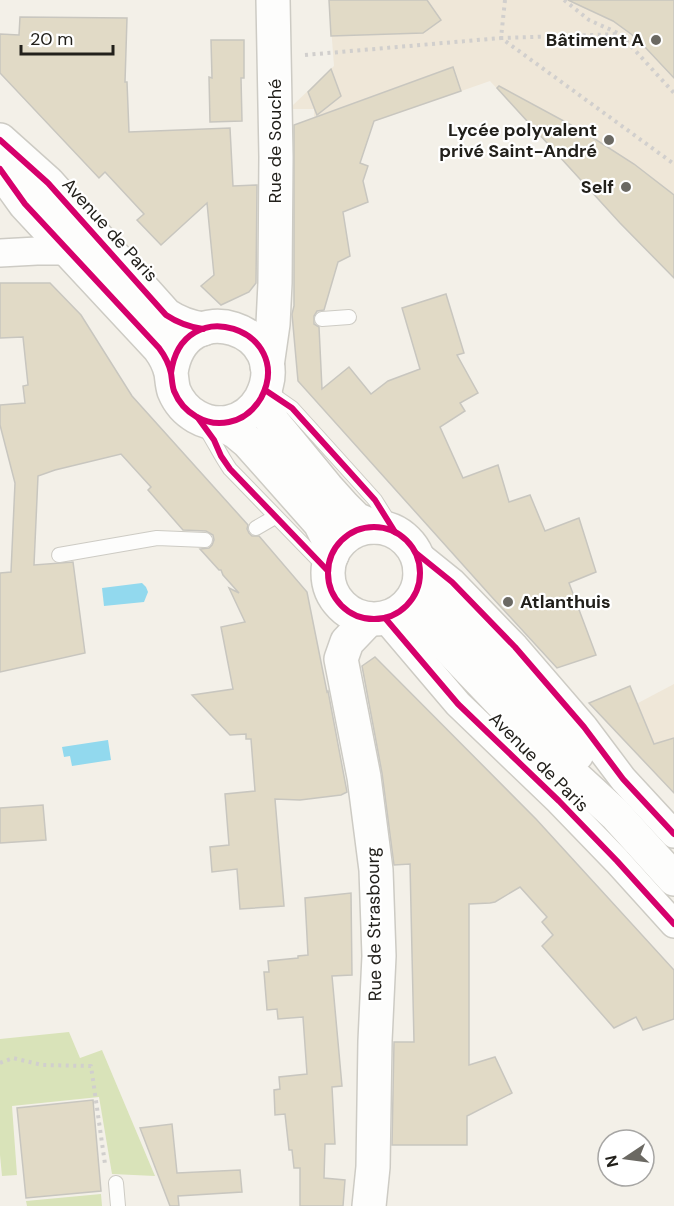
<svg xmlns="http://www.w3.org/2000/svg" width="674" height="1206" viewBox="0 0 674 1206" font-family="'DM Sans',sans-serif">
  <rect width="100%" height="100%" fill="#f3f0e8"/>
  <g fill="#efe7d8">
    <polygon points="329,0 674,0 674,278 620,223 490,81 315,142 314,109 292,109 292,106 334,66"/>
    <polygon points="674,684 674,793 606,720"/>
  </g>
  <g fill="#d9e3b9">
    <polygon points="69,1032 80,1058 102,1050 155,1176 112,1174 99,1097 12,1106 17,1175 2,1176 0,1155 0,1039"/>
    <polygon points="101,1194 102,1206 27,1206 26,1201"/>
  </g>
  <g fill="#92d9ee">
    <polygon points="142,583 146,587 148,592 144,602 104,606 102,588"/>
    <polygon points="108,740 111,760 72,766 70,756 64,757 62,747"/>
  </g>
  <g fill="#e1dac6" stroke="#c8c6bf" stroke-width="1.5">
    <polygon points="329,0 427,0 441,20 423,33 331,36"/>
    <polygon points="568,0 674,0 674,78 644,46 631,34 613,21"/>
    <polygon points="20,17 127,18 125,82 127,82 129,132 230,128 233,186 257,185 256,283 249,292 221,305 201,286 214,275 207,203 161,245 137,220 144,214 105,172 99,178 0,73 0,34 19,35"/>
    <polygon points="211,40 244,40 244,78 241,78 242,121 210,122 209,77 212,78"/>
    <polygon points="453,67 461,91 374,121 360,163 368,166 363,181 368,202 343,212 350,256 338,262 324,310 317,311 314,316 314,324 319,327 322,389 349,367 371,394 388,381 420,369 402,308 446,294 464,353 457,355 478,393 460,403 465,411 440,427 463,478 498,465 509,502 530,495 545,531 579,518 596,572 569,583 596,655 557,668 490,595 298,381 292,314 294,306 294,125"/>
    <polygon points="331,69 341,96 317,115 308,92"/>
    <polygon points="499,86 584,132 634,164 674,195 674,278 620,223 497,88"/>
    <polygon points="0,283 50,283 81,315 132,396 248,525 247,529 249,533 252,536 259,536 307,592 327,692 328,691 347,792 341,795 300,800 275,799 284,906 240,909 237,869 212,872 210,847 229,845 225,794 255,791 251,739 246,739 246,734 230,735 192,695 233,689 221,627 245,622 229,588 239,593 223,575 221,570 219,570 200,549 209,548 212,545 214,540 213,535 206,531 183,530 148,490 151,487 121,454 55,470 38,476 34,565 73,562 85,653 0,672 0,573 11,572 15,483 0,425 0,405 25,403 23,386 28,385 23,337 0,338"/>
    <polygon points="375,657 536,819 674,970 674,1019 643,1030 636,1017 614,1028 542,946 553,935 542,922 547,917 520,887 495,902 490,903 469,904 469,1065 495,1057 512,1093 467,1116 467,1145 392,1145 394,1042 414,1042 410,864 394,865 382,773 362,666"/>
    <polygon points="630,686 654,744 674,738 674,793 589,703"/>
    <polygon points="43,805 46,840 0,843 0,808"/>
    <polygon points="351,893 352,975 332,976 342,1086 332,1087 335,1144 325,1144 324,1178 345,1180 343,1206 300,1206 300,1168 294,1168 292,1150 289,1150 285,1114 275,1115 274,1090 280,1089 279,1077 307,1074 303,1017 278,1019 277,1009 267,1010 264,972 269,972 268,961 298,958 298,956 308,955 305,898"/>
    <polygon points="93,1100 101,1191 26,1198 17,1108"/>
    <polygon points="172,1124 177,1173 240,1170 242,1192 178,1196 179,1206 170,1206 140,1128"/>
  </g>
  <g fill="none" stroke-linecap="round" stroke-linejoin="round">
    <defs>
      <g id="lane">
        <polyline points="322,319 349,317"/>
        <polyline points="269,392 292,408 348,470 375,500 395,532"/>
        <path d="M203,424c10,15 17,31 27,45l98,101"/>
        <polyline points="256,528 275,517"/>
        <polyline points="59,555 157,538 205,540"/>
        <polyline points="116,1183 118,1206"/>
      </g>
      <g id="street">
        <polyline points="0,253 37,251 68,251"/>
        <polyline points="416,553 452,582 515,647 584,727 623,779 674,834"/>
        <polyline points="385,618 458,704 559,801 617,861 674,924"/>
      </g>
      <g id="secondary">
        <path d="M0,140l48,43 118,132c12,8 23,12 37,14"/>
        <path d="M0,169l25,35 134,144c6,8 10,16 12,25 1,6 1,12 3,18 9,22 32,36 55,31 15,-3 25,-12 32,-24 36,-68 -79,-108 -90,-25"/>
        <polyline points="267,366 273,324 275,283 276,157 273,0"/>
        <polyline points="265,390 267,406 272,421 327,488 344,507 356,519 374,527"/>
        <polyline points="220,423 236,432 248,442 320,523 327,537 332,555"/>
        <circle cx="374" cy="573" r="46"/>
        <polyline points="420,571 422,579 439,602 532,700 569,742 577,754"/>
        <polyline points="408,605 553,757 615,814 674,879"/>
        <polyline points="369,619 347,642 341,659 364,777 376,870 379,956 375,1041 373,1167 369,1206"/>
      </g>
    </defs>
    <use href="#lane" stroke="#cdcbc4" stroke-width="16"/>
    <use href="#street" stroke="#cdcbc4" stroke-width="30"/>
    <use href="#secondary" stroke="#cdcbc4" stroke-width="36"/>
    <g stroke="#d1cfcd" stroke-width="4" stroke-dasharray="3 4.5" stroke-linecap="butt">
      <polyline points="505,0 501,38 620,34"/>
      <polyline points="564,0 589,20 620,34 674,93"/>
      <polyline points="305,55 501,38 674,164"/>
      <polyline points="0,1063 13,1058 42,1065 91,1066 105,1164"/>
    </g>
    <use href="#lane" stroke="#fdfdfc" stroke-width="14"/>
    <use href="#street" stroke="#fdfdfc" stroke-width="27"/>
    <use href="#secondary" stroke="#fdfdfc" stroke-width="33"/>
    <defs>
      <g id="cycleway">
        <path d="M0,140l48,43 118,132c12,8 23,12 37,14"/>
        <path d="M0,169l25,35 134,144c6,8 10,16 12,25 1,6 1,12 3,18 9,22 32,36 55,31 15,-3 25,-12 32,-24 36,-68 -79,-108 -90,-25"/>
        <polyline points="265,390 292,408 348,470 375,500 395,532"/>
        <polyline points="198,418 214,440 221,456 230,469 328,571"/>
        <circle cx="374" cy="573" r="46"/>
        <polyline points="416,553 452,582 515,647 584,727 623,779 674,834"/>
        <polyline points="385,618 458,704 559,801 617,861 674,924"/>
      </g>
    </defs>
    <use href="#cycleway" stroke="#fff" stroke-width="10"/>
    <use href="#cycleway" stroke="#d6006c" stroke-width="6"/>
  </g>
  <g fill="#6b6963" stroke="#fff" stroke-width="2">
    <circle cx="656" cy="40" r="6"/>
    <circle cx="609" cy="140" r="6"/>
    <circle cx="626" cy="187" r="6"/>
    <circle cx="508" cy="602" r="6"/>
  </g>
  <g text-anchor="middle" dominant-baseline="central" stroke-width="4.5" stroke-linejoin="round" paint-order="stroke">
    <g font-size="18" font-weight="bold" fill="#22201b" stroke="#fff" text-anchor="end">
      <text x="644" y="40">Bâtiment A</text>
      <text x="597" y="130">Lycée polyvalent<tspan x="597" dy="21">privé Saint-André</tspan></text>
      <text x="614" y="187">Self</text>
      <text x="520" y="602" text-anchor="start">Atlanthuis</text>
    </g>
    <g font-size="18" fill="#22201b" stroke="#fff">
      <text transform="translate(275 141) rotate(-90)">Rue de Souché</text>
      <text transform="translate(110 230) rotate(48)">Avenue de Paris</text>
      <text transform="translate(539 762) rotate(45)">Avenue de Paris</text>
      <text transform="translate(374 924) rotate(-91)">Rue de Strasbourg</text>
    </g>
  </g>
  <g transform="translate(626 1158) rotate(257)"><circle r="28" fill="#ffffff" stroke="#a7a6a4" stroke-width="1.5"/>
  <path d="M0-4.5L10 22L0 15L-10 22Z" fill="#6b6963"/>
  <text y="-9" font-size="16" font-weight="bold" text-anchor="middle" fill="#22201b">N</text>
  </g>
  <path d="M21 45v9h92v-9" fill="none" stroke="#22201b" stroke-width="3"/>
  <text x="30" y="45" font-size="18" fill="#22201b" stroke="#ffffff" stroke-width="4.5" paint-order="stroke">20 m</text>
</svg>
